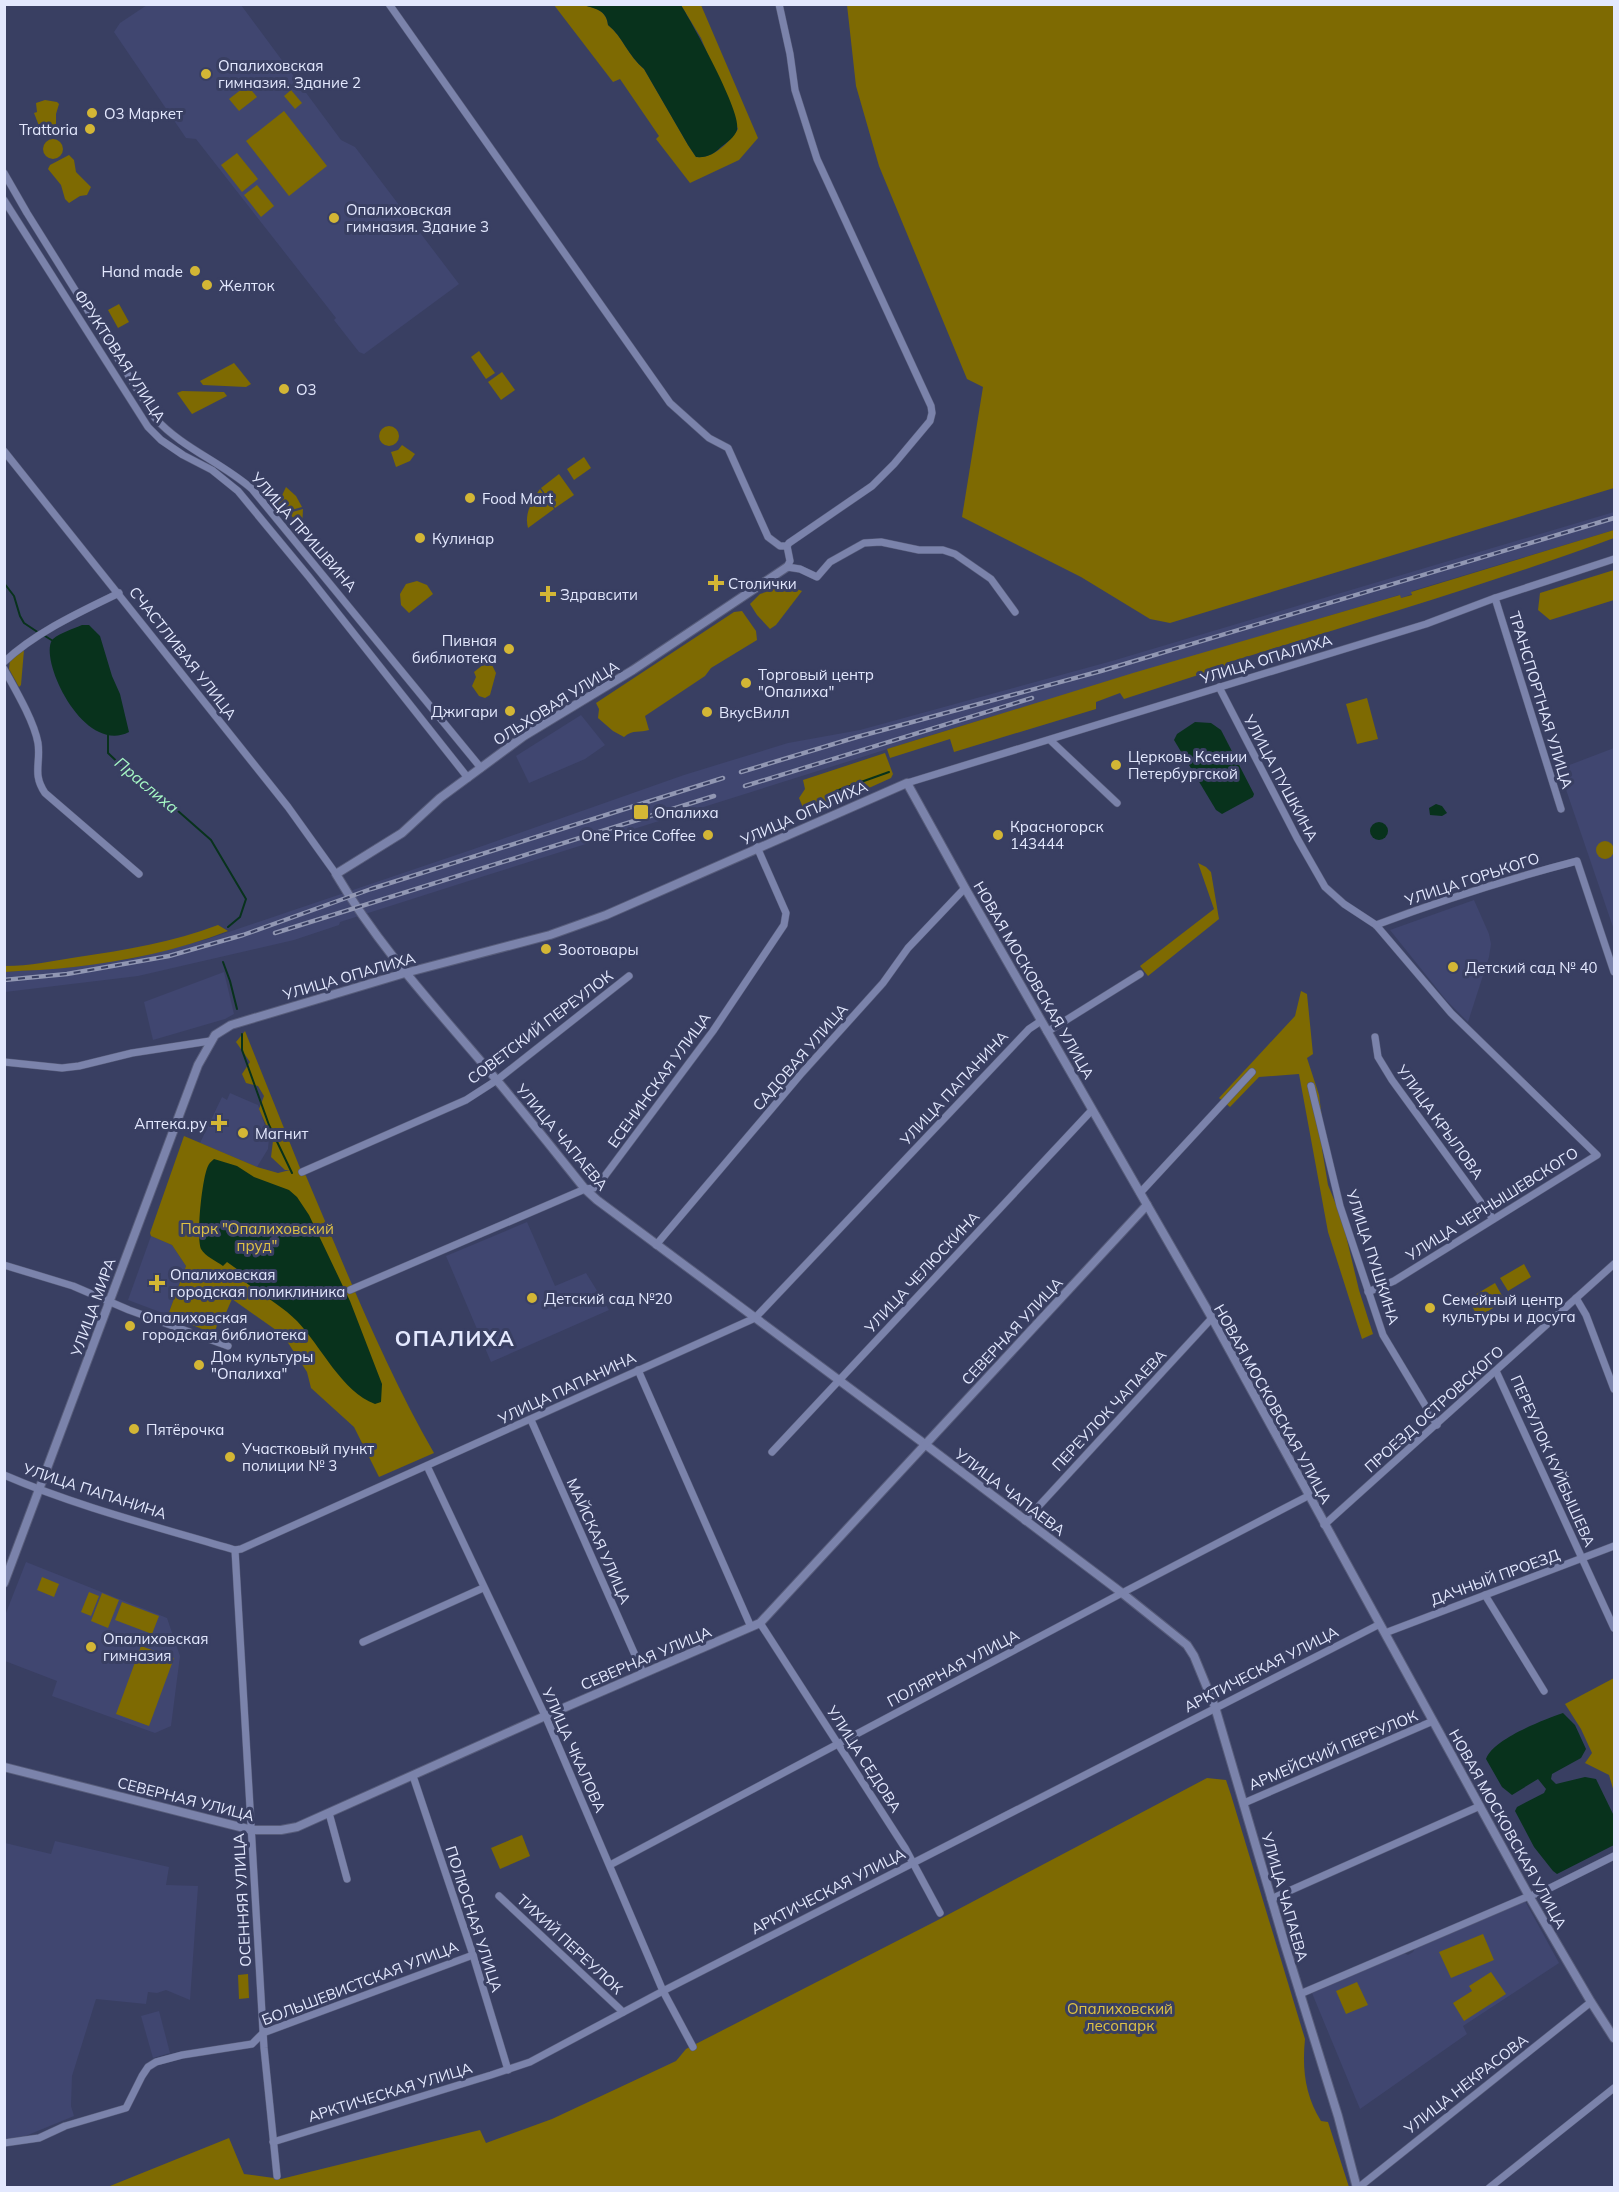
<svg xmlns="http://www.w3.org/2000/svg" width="1619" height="2192" viewBox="0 0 1619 2192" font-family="Mulish,sans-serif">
  <rect width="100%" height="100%" fill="#393f62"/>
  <g fill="#404670">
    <polygon points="147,5 241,5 341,140 355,147 459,284 364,354 359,352 334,320 336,318 196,139 186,138 114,32 120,23"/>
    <polygon points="1614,512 1614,530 1412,591 1412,594 1401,598 1399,595 948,730 478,878 340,922 339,925 294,940 138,976 5,992 5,972 73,967 131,959 208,939 471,850 684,775 788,743 860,730 1112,661"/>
    <polygon points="581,715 605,745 585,759 529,783 516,756"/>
    <polygon points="1614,748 1614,930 1559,769"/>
    <polygon points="1474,900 1489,934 1491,944 1489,957 1468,1022 1446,1000 1390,930"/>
    <polygon points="224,972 234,1014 225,1019 153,1040 144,1002"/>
    <polygon points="230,1093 258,1105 269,1138 268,1149 257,1167 200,1143 222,1097 227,1100"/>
    <polygon points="527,1222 555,1286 586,1273 609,1310 491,1362 446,1256"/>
    <polygon points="151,1236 172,1245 186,1266 168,1315 128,1300"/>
    <polygon points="26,1562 167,1618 180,1656 171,1726 155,1733 52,1696 57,1681 5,1661 4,1618"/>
    <polygon points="55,1841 169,1867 166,1885 198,1886 190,2000 166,1990 157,1993 148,1992 146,2004 96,1999 72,2076 71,2106 74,2116 23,2137 5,2139 5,1843 51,1854"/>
    <polygon points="1525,1901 1559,1963 1463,2026 1467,2034 1360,2109 1312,1993 1404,1953 1408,1955 1413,1952 1415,1948"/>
    <polygon points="159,2011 170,2053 153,2058 141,2016"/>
  </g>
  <g fill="#7e6a02">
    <path d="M554,5c18,0 52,-4 54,20 15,12 20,31 36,44l44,76 8,12c17,2 33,-14 42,-28l-37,-91 -20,-33h20l57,133 -19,22 -49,23 -34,-44 3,-3 -39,-57 -7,3z"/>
    <polygon points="847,5 1614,5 1614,488 1170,623 1150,619 1081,577 962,517 983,387 967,379 879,166 856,86"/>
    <polygon points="247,85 257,97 239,111 229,99"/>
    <polygon points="291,90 302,103 295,109 284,96"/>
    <polygon points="45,100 57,102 59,104 56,114 56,130 46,133 43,130 41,131 34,113 37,112 36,103"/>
    <polygon points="284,111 327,166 289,196 246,141"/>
    <circle cx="53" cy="149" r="10"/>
    <polygon points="237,153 258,179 242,192 221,165"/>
    <polygon points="69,155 74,160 76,172 91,187 87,195 80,196 69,203 65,199 61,185 48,169 50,165"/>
    <polygon points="257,185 274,206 261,217 244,195"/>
    <polygon points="119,304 129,322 118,328 108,310"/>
    <polygon points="479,351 495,373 486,379 471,357"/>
    <polygon points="234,363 251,384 246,387 203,385 200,381"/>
    <polygon points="502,372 515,390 501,400 488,382"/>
    <polygon points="182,391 224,392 227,396 192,414 177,393"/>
    <circle cx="389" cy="436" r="10"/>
    <polygon points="402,445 415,454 410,461 396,467 391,452 398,450"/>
    <polygon points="584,457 591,468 574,480 567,469"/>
    <polygon points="559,474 574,495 555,508 541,488"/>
    <polygon points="286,487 296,496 302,507 284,512 278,504"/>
    <path d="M540,489l14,20 -26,19c-4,-14 4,-28 12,-39z"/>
    <polygon points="303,509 302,528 289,513"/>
    <path d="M1614,530v8c-127,47 -258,85 -388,125v3l-102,33 -4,-6 -24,9v7l-142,43 -4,-13 -60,19 -3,-9 246,-76 267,-78 1,3 11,-3 -1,-3z"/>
    <polygon points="1614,570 1614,600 1550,620 1538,610 1540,593"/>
    <polygon points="417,581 427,585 433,594 409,613 401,605 400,594 406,584"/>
    <polygon points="787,585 802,591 776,625 770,629 757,615 750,604 760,594"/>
    <path d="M742,611l14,20 1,9 -46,28 -6,8 -60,40 4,14c-9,3 -16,-1 -25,7l-11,-6 -15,-13 1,-9 -3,-6 138,-91z"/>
    <polygon points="24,650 21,685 19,687 9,669 10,660"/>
    <polygon points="484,664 492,665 496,673 490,695 485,698 479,696 472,686 476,677 474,672"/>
    <polygon points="1367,698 1378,739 1357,744 1346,704"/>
    <path d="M885,753l8,21 -2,4 -53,24c-9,-1 -12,4 -19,6 -6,1 -10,-1 -15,2l-5,-12 6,-9 -2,-9z"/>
    <circle cx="1605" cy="850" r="9"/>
    <polygon points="1198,863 1206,867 1211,872 1219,919 1148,976 1140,966 1214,909"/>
    <path d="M218,925l10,6c-49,19 -102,30 -154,36 -23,3 -46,3 -69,5v-6c25,0 48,-5 73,-9 48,-7 95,-15 140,-32z"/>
    <polygon points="1301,991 1307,994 1313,1054 1307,1058 1319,1095 1324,1133 1322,1149 1328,1185 1342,1219 1359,1290 1373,1334 1362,1339 1328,1232 1299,1074 1259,1077 1230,1107 1219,1098 1295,1016"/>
    <path d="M245,1031l55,137 6,8c40,94 77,188 128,277l-55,24 -25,-50 -43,-39 -4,-16 -24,-37 -51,-36 -7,16 -5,2 -6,17 -46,-19 18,-49 -14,-21 -21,-9 -1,-3 34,-97 73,31 21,6 12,-3h-5l-14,-13 2,-16 -14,-32 5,-13 -6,-10 -12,-3 -4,-9 8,-12 -14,-20z"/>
    <polygon points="1524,1264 1531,1277 1508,1291 1500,1278"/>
    <polygon points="1495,1283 1505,1301 1478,1317 1468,1299"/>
    <polygon points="42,1577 59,1584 54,1597 37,1590"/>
    <polygon points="89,1592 99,1596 91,1616 81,1612"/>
    <polygon points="102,1593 119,1600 108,1628 91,1621"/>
    <polygon points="122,1602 159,1616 152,1634 115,1620"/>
    <polygon points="141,1646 174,1658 149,1726 116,1714"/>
    <polygon points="1614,1678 1614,1792 1609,1775 1585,1763 1592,1753 1581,1729 1565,1704"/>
    <path d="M1207,1778l19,2 5,15 74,244c-3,30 0,56 16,82l7,1 21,65 -1244,1 124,-50 15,36 37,5 199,-49 6,13 66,-24 124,-58 10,-12 250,-128z"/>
    <polygon points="522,1835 530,1856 500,1869 491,1848"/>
    <polygon points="1483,1934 1494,1960 1451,1978 1439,1952"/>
    <polygon points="1491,1972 1506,1994 1464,2021 1453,2003 1472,1991 1469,1986"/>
    <polygon points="248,1974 249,1998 239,1999 238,1975"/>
    <polygon points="1357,1982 1368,2005 1346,2014 1336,1991"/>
  </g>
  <g fill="#08321c">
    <path d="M582,5h99c11,18 62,109 56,125 -2,7 -11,13 -16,17 -7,7 -14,11 -25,10l-8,-12 -44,-76c-16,-13 -21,-32 -36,-44 -1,-15 -14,-17 -26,-20z"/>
    <path d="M82,625h7l11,11 12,40 8,18 9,38c-47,24 -92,-77 -76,-93 7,-6 20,-10 29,-14z"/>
    <polygon points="1195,722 1211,723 1221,730 1254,794 1253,797 1222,814 1216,810 1174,740 1177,734"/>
    <polygon points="1436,804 1442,806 1447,813 1442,816 1430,815 1429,808"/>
    <circle cx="1379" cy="831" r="9"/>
    <path d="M214,1159l23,7 17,11 35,13 8,7 12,18 41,86 32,83 -1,18 -6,2c-33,-12 -54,-58 -78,-83 -15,-15 -35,-26 -52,-39l3,-5 -21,-15 -4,4c-7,-5 -18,-10 -22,-17 -5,-12 1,-71 7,-83 2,-4 3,-4 6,-7z"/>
    <path d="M1563,1713l12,12 11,24 -5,9 -29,16 -1,5 5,5 29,-7 11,2 18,37v29l-57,29 -4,-3 -19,-24 -19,-36 2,-4 27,-14 2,-4 -8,-10 -26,16 -10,-8 -16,-28c7,-20 57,-39 77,-46z"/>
  </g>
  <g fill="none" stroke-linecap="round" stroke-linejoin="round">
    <g stroke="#08321c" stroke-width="2">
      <polyline points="4,583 14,596 20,616 24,623 39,633"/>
      <polyline points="45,636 53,641"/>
      <polyline points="108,734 108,753 127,771 153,789 211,840 246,899 240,917 228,927"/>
      <polyline points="836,791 889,772"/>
      <polyline points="223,962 230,981 237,1009"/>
      <polyline points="242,1034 242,1050 269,1125 292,1173"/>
    </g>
    <defs>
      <g id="minor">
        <polyline points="389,4 670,403 709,438 728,448 768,537 780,546 787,546"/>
        <polyline points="779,4 790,54 795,90 817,159 931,406 932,413 930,421 894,464 872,486 789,543 787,546 790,561 787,567 800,569 817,577 830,562 864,543 881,542 919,550 943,550 955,554 991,579 1015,612"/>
        <path d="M4,173l23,40 128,205c27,30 66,44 97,71l229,279"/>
        <polyline points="4,200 148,427 161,440 183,455 212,470 238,491 309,577 468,778"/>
        <polyline points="4,451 288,807 336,874"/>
        <polyline points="1495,598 1561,809"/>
        <path d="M4,662c32,-30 76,-50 115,-69"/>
        <path d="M4,669c11,20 30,52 34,74 3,20 -6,31 7,50l94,81"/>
        <polyline points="1219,687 1297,838 1325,887 1344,904 1376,925 1451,1013 1597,1155 1394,1281 1368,1292"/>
        <polyline points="1050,740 1117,803"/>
        <polyline points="907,783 1426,624 1495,598 1614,559"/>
        <path d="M1376,925c66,-25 132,-46 201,-64l37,111"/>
        <polyline points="1047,1032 1140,974"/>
        <polyline points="1375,1037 1378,1057 1392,1080 1493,1219"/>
        <polyline points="4,1062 62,1068 79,1066 132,1053 210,1041"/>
        <polyline points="1311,1086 1340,1206 1383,1335 1437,1425"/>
        <polyline points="302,1172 466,1100 497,1080 629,976"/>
        <polyline points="1140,1193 1252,1072"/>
        <polyline points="656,1245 801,1074 883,983 908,948 965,888"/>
        <polyline points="4,1265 73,1286 129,1310 228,1346"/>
        <polyline points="350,1290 585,1189 594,1188 601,1181 713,1031 784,925 786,913 757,847"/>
        <polyline points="1576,1298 1586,1315 1614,1389"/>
        <polyline points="638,1370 751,1627"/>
        <polyline points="1496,1371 1614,1628"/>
        <polyline points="531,1420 643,1673"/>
        <polyline points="772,1452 1092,1110"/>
        <polyline points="427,1466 548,1722 663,1991 693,2047"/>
        <path d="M4,1475c74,32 154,52 231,75l6,-1 514,-231 274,-289 12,-8"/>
        <polyline points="1025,1521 1212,1318"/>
        <polyline points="1324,1525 1614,1264"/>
        <polyline points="235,1550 264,2048 277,2176"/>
        <polyline points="1485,1595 1544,1691"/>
        <polyline points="760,1623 905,1848 940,1913"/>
        <polyline points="1385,1633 1614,1546"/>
        <polyline points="363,1642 483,1588"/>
        <polyline points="413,1776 473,1955 508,2070"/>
        <polyline points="1244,1803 1433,1721"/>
        <polyline points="329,1813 347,1879"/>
        <polyline points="610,1865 1122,1593 1308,1496"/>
        <polyline points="499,1896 623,2012"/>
        <polyline points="1271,1899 1480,1806"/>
        <polyline points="1300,1994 1529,1896 1542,1892 1614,1856"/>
        <polyline points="273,2142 491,2075 530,2062 663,1991 1380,1624"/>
        <polyline points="4,2143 39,2138 65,2126 126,2108 142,2076 148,2067 156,2062 182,2055 252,2044 263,2033 473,1955"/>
        <polyline points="1358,2188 1591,2002"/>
        <polyline points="1489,2188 1614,2088"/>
      </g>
      <g id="tertiary">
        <path d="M787,567l-154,103 -109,66 -84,62 -38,35 -66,41c41,70 96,130 148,191 35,41 68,83 101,124l12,11 329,245 196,148 65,52 7,11 21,51 70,238 53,171 19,72"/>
        <polyline points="4,1583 198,1065 215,1035 231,1025 405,973 550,935 606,915 907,783 965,888 1212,1318 1529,1896 1591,2002 1614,2038"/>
        <polyline points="4,1767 252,1830 281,1830 297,1827 545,1716 760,1623 1147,1205"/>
      </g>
    </defs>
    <use href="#minor" stroke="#575c7a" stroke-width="8"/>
    <use href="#tertiary" stroke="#575c7a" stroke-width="10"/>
    <use href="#minor" stroke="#7b83ab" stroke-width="7"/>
    <use href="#tertiary" stroke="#7b83ab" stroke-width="8"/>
    <defs>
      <g id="rail">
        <polyline points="741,772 857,737 1101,671 1614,518"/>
        <polyline points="745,786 1032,698"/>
        <polyline points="275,933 714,796"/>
        <polyline points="4,980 67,974 169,956 243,935 371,889 723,778"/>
      </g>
    </defs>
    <use href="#rail" stroke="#9197b3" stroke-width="4.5"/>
    <use href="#rail" stroke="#393f62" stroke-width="2" stroke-dasharray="7" stroke-linecap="butt"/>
  </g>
  <g fill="#d3b635" stroke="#393f62" stroke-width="2">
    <circle cx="206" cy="74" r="6"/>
    <circle cx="92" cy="113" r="6"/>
    <circle cx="90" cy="129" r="6"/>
    <circle cx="334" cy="218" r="6"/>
    <circle cx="195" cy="271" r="6"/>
    <circle cx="207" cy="285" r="6"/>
    <circle cx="284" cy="389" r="6"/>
    <circle cx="470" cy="498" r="6"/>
    <circle cx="420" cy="538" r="6"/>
    <path d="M713 574h6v6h6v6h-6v6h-6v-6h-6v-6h6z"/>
    <path d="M545 585h6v6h6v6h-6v6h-6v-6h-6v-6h6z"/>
    <circle cx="509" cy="649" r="6"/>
    <circle cx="746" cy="683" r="6"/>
    <circle cx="510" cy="711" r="6"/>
    <circle cx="707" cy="712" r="6"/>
    <circle cx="1116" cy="765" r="6"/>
    <rect x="633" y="804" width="16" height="16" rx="3"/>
    <circle cx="708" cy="835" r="6"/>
    <circle cx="998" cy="835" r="6"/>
    <circle cx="546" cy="949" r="6"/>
    <circle cx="1453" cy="967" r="6"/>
    <path d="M216 1114h6v6h6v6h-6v6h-6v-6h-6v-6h6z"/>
    <circle cx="243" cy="1133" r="6"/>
    <path d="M154 1274h6v6h6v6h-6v6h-6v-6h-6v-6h6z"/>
    <circle cx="532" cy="1298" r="6"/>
    <circle cx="1430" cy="1308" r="6"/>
    <circle cx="130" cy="1326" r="6"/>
    <circle cx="199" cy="1365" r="6"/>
    <circle cx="134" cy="1429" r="6"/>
    <circle cx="230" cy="1457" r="6"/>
    <circle cx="91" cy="1647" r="6"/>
  </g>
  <g text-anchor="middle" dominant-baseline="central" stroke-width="6" stroke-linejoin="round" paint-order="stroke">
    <g font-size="15" fill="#e3e8fe" stroke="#393f62" text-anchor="start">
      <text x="218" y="65">Опалиховская<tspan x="218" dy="17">гимназия. Здание 2</tspan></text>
      <text x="104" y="113">О3 Маркет</text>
      <text x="78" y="129" text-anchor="end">Trattoria</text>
      <text x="346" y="209">Опалиховская<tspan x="346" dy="17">гимназия. Здание 3</tspan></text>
      <text x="183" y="271" text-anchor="end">Hand made</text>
      <text x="219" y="285">Желток</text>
      <text x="296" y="389">О3</text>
      <text x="482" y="498">Food Mart</text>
      <text x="432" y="538">Кулинар</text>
      <text x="728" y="583">Столички</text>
      <text x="560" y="594">Здравсити</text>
      <text x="497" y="640" text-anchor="end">Пивная<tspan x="497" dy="17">библиотека</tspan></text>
      <text x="758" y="674">Торговый центр<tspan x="758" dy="17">"Опалиха"</tspan></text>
      <text x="498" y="711" text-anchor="end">Джигари</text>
      <text x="719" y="712">ВкусВилл</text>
      <text x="1128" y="756">Церковь Ксении<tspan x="1128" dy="17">Петербургской</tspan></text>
      <text x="654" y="812">Опалиха</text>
      <text x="1010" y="826">Красногорск<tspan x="1010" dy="17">143444</tspan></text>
      <text x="696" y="835" text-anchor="end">One Price Coffee</text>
      <text x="558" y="949">Зоотовары</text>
      <text x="1465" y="967">Детский сад № 40</text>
      <text x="207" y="1123" text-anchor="end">Аптека.ру</text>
      <text x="255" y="1133">Магнит</text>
      <text x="170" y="1274">Опалиховская<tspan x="170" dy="17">городская поликлиника</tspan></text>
      <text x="544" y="1298">Детский сад №20</text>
      <text x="1442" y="1299">Семейный центр<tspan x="1442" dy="17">культуры и досуга</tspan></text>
      <text x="142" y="1317">Опалиховская<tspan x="142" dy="17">городская библиотека</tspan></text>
      <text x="211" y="1356">Дом культуры<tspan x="211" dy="17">"Опалиха"</tspan></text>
      <text x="146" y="1429">Пятёрочка</text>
      <text x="242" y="1448">Участковый пункт<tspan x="242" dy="17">полиции № 3</tspan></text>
      <text x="103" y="1638">Опалиховская<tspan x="103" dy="17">гимназия</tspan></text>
    </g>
    <g font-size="15" fill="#e3e8fe" stroke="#393f62">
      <text transform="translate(120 356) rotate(57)">ФРУКТОВАЯ УЛИЦА</text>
      <text transform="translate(304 532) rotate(49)">УЛИЦА ПРИШВИНА</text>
      <text transform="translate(183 653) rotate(52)">СЧАСТЛИВАЯ УЛИЦА</text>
      <text transform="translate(1266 659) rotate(-17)">УЛИЦА ОПАЛИХА</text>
      <text transform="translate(1541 700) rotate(73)">ТРАНСПОРТНАЯ УЛИЦА</text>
      <text transform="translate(556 703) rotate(-32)">ОЛЬХОВАЯ УЛИЦА</text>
      <text transform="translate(1281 778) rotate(62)">УЛИЦА ПУШКИНА</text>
      <text transform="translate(804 813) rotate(-24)">УЛИЦА ОПАЛИХА</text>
      <text transform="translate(1472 879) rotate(-18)">УЛИЦА ГОРЬКОГО</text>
      <text transform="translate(349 976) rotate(-16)">УЛИЦА ОПАЛИХА</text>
      <text transform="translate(1034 980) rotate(60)">НОВАЯ МОСКОВСКАЯ УЛИЦА</text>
      <text transform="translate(540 1027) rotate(-37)">СОВЕТСКИЙ ПЕРЕУЛОК</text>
      <text transform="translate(800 1057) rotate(-49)">САДОВАЯ УЛИЦА</text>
      <text transform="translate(659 1080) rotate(-54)">ЕСЕНИНСКАЯ УЛИЦА</text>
      <text transform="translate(954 1088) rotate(-47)">УЛИЦА ПАПАНИНА</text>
      <text transform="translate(1440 1122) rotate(54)">УЛИЦА КРЫЛОВА</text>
      <text transform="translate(562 1137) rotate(50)">УЛИЦА ЧАПАЕВА</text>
      <text transform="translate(1492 1204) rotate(-32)">УЛИЦА ЧЕРНЫШЕВСКОГО</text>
      <text transform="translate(1373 1257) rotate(72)">УЛИЦА ПУШКИНА</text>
      <text transform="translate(922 1272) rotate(-47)">УЛИЦА ЧЕЛЮСКИНА</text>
      <text transform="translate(93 1307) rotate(-70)">УЛИЦА МИРА</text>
      <text transform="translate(1012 1331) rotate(-47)">СЕВЕРНАЯ УЛИЦА</text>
      <text transform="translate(567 1388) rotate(-25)">УЛИЦА ПАПАНИНА</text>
      <text transform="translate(1273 1404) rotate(61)">НОВАЯ МОСКОВСКАЯ УЛИЦА</text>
      <text transform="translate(1434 1409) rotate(-42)">ПРОЕЗД ОСТРОВСКОГО</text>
      <text transform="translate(1109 1410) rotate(-47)">ПЕРЕУЛОК ЧАПАЕВА</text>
      <text transform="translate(1553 1461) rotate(66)">ПЕРЕУЛОК КУЙБЫШЕВА</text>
      <text transform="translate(95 1491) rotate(18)">УЛИЦА ПАПАНИНА</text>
      <text transform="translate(1010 1492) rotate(37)">УЛИЦА ЧАПАЕВА</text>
      <text transform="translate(599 1541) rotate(66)">МАЙСКАЯ УЛИЦА</text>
      <text transform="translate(1495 1577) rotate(-20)">ДАЧНЫЙ ПРОЕЗД</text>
      <text transform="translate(646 1658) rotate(-23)">СЕВЕРНАЯ УЛИЦА</text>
      <text transform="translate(953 1668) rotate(-28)">ПОЛЯРНАЯ УЛИЦА</text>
      <text transform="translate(1261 1669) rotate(-27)">АРКТИЧЕСКАЯ УЛИЦА</text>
      <text transform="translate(574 1750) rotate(66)">УЛИЦА ЧКАЛОВА</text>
      <text transform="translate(1333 1750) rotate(-23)">АРМЕЙСКИЙ ПЕРЕУЛОК</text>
      <text transform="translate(864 1759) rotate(57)">УЛИЦА СЕДОВА</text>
      <text transform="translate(186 1799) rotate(14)">СЕВЕРНАЯ УЛИЦА</text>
      <text transform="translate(1508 1829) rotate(61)">НОВАЯ МОСКОВСКАЯ УЛИЦА</text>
      <text transform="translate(828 1891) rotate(-27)">АРКТИЧЕСКАЯ УЛИЦА</text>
      <text transform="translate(1285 1897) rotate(74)">УЛИЦА ЧАПАЕВА</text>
      <text transform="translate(242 1900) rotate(-93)">ОСЕННЯЯ УЛИЦА</text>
      <text transform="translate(474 1919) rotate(72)">ПОЛЮСНАЯ УЛИЦА</text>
      <text transform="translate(570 1944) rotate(43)">ТИХИЙ ПЕРЕУЛОК</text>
      <text transform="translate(360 1983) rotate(-21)">БОЛЬШЕВИСТСКАЯ УЛИЦА</text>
      <text transform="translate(1466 2084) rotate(-38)">УЛИЦА НЕКРАСОВА</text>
      <text transform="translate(390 2092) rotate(-17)">АРКТИЧЕСКАЯ УЛИЦА</text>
    </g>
    <g font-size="15" fill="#dfc244" stroke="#393f62">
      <text x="257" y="1228">Парк "Опалиховский<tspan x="257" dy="17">пруд"</tspan></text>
      <text x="1120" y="2008">Опалиховский<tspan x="1120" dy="17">лесопарк</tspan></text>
    </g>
    <g font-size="16" font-style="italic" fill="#a7fac6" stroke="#393f62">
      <text transform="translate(147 785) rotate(40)">Праслиха</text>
    </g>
    <g font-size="21" font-weight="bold" letter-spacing="1.5" fill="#e3e8fe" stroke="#393f62">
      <text x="455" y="1338">ОПАЛИХА</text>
    </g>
  </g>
  <rect width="1619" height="2192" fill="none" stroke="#e3e8fe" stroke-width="12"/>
</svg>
